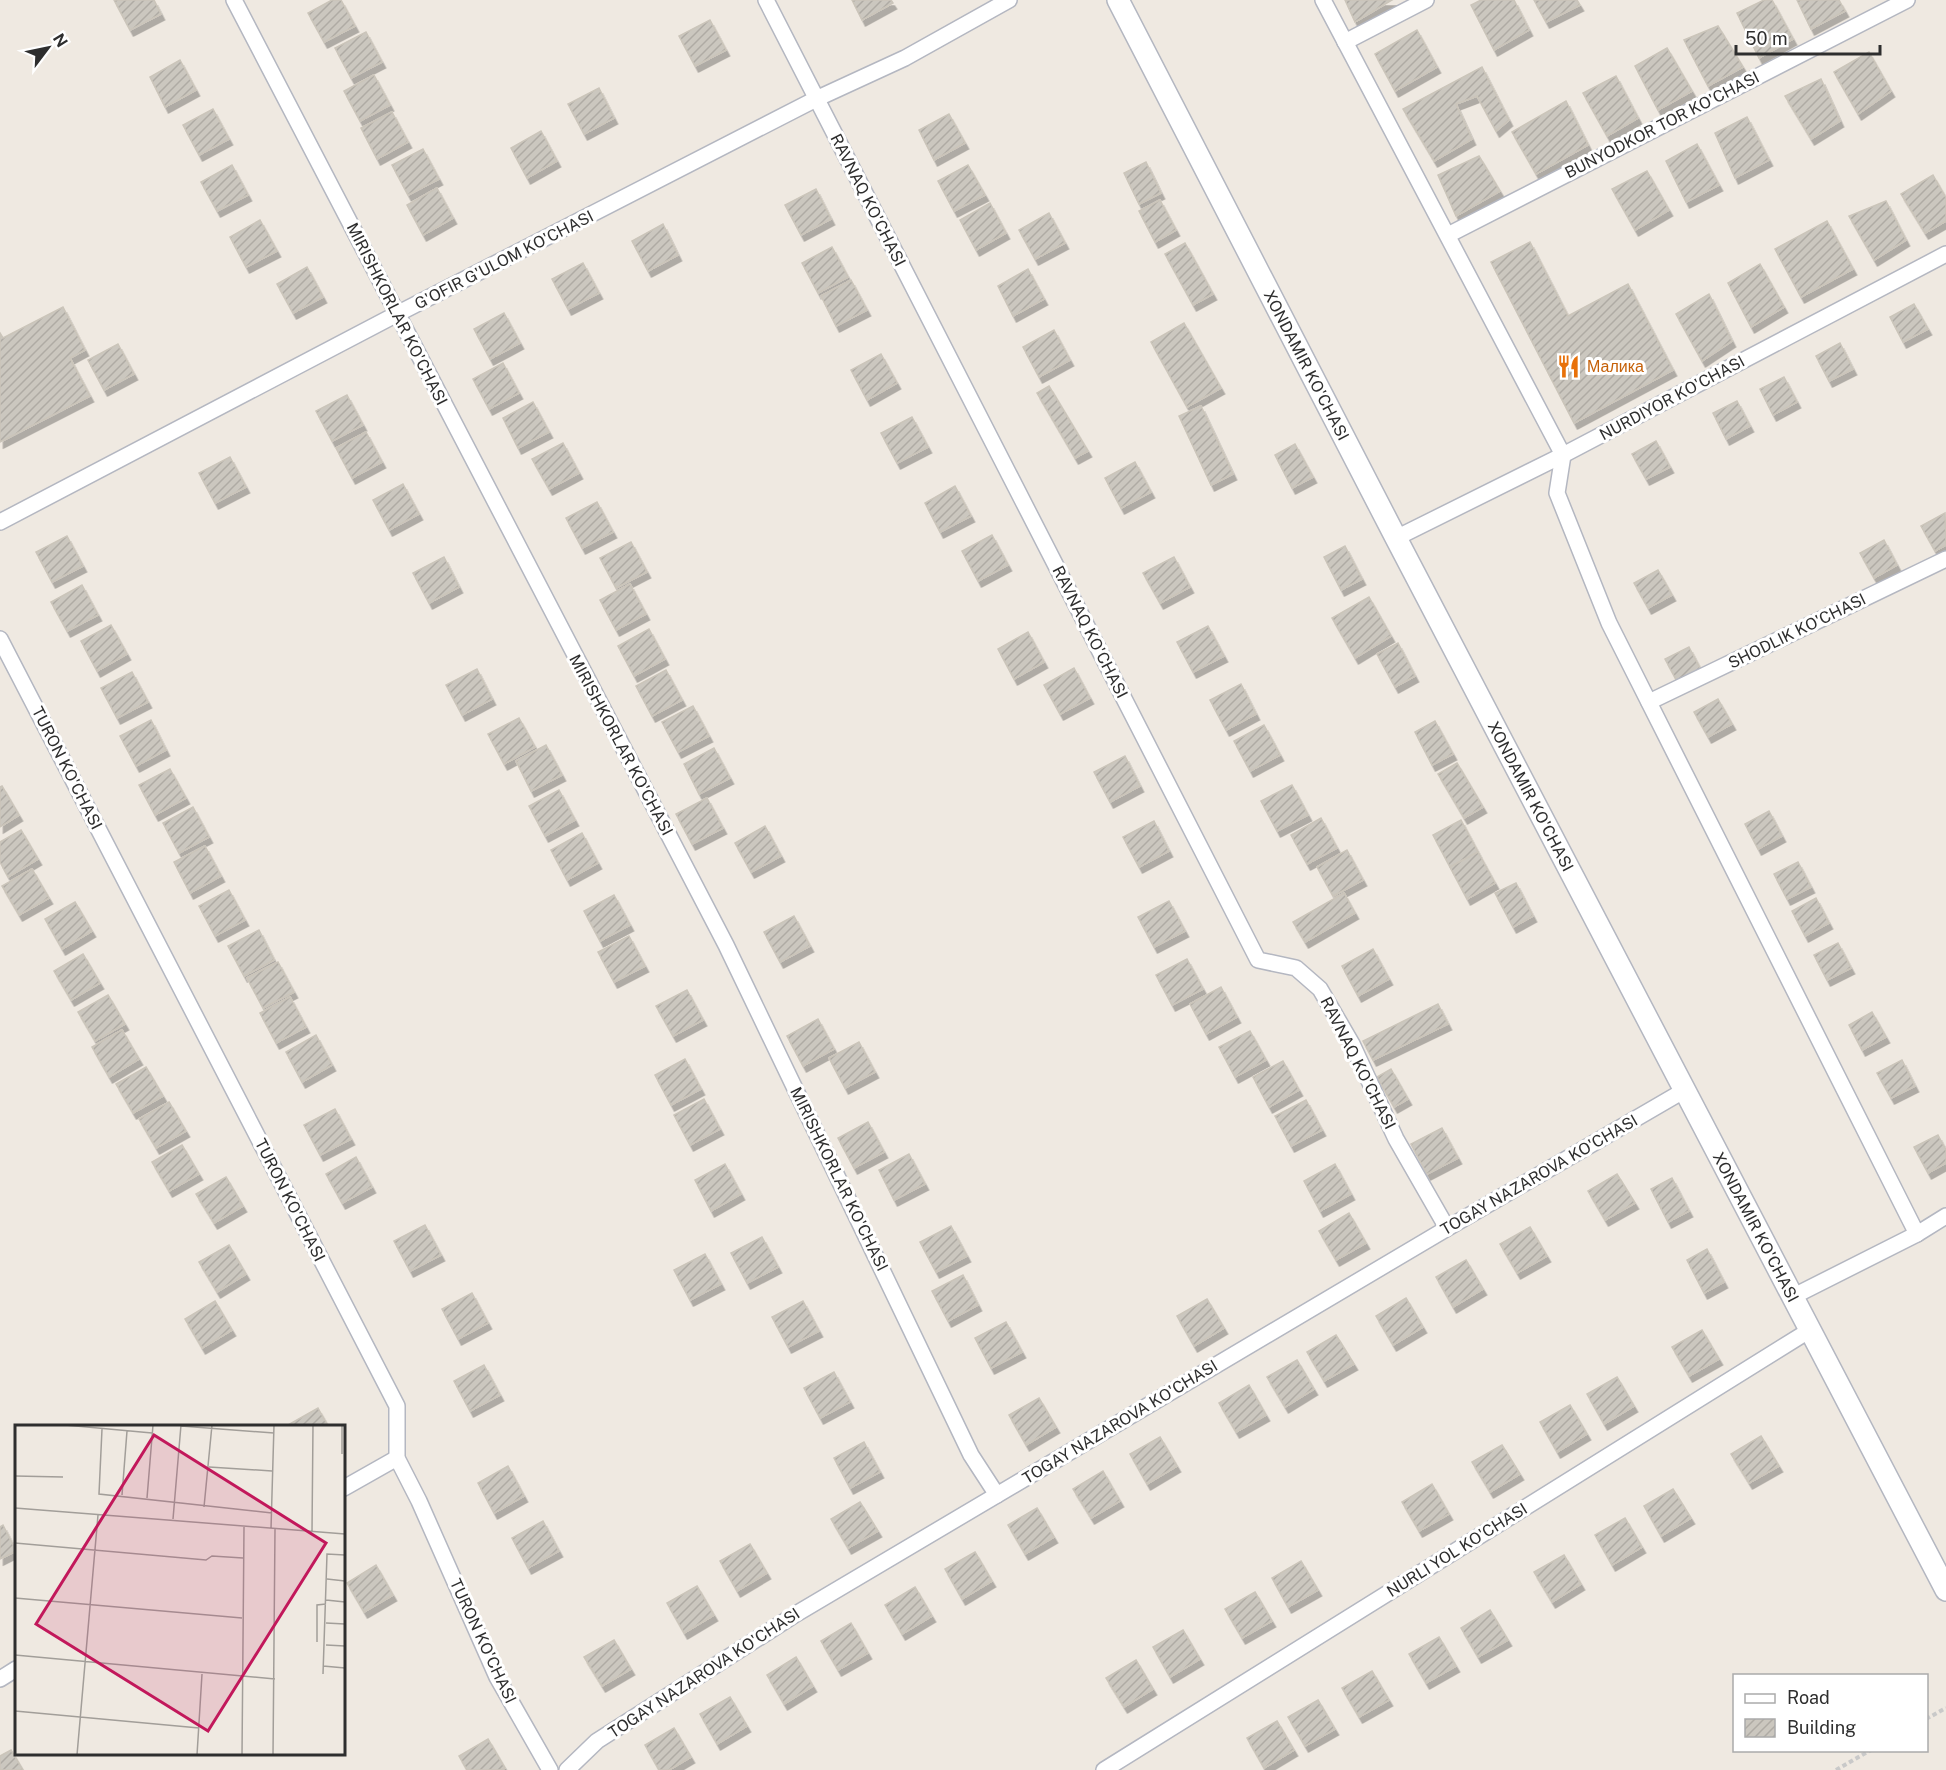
<svg xmlns="http://www.w3.org/2000/svg" width="1946" height="1770" viewBox="0 0 1946 1770" font-family="'Public Sans',sans-serif">
  <defs>
    <pattern id="building-hatch" width="6" height="6" patternUnits="userSpaceOnUse" patternTransform="scale(1.5)"><rect width="6" height="6" fill="#cbc7bf"/><path d="M-1 1l2-2M0 6l6-6M5 7l2-2" fill="none" stroke="#afaba4"/></pattern>
    <filter id="shadow"><feDropShadow dx="3.5" dy="6" stdDeviation="0" flood-color="#0004"/></filter>
  </defs>
  <rect width="100%" height="100%" fill="#efe9e1"/>
  <g fill="url(#building-hatch)" stroke="#cbc5ba" stroke-width="1.5" filter="url(#shadow)">
    <polygon points="114,0 154,0 161,14 130,30"/>
    <polygon points="332,0 341,0 355,26 324,42 308,13"/>
    <polygon points="852,0 891,0 893,3 862,20"/>
    <polygon points="1345,0 1392,0 1355,22"/>
    <polygon points="1481,0 1514,0 1529,30 1494,50 1471,5"/>
    <polygon points="1534,0 1577,0 1580,5 1546,22"/>
    <polygon points="1764,0 1772,0 1793,39 1759,58 1737,13"/>
    <polygon points="1797,0 1839,0 1845,11 1811,29"/>
    <polygon points="710,20 726,50 695,66 679,36"/>
    <polygon points="1718,26 1743,67 1708,86 1684,40"/>
    <polygon points="1417,30 1437,67 1395,91 1375,54"/>
    <polygon points="366,32 382,62 351,78 335,48"/>
    <polygon points="1667,48 1692,91 1658,110 1635,66"/>
    <polygon points="1869,52 1891,91 1858,114 1834,72"/>
    <polygon points="180,60 196,90 165,107 150,77"/>
    <polygon points="1482,67 1509,120 1496,131 1477,96 1456,104 1472,139 1434,161 1403,109"/>
    <polygon points="374,75 390,105 360,121 344,91"/>
    <polygon points="1616,76 1638,118 1607,136 1583,93"/>
    <polygon points="1821,79 1840,121 1811,139 1785,96"/>
    <polygon points="599,88 614,118 584,134 568,104"/>
    <polygon points="1566,101 1588,145 1536,174 1512,132"/>
    <polygon points="213,109 229,139 199,155 183,125"/>
    <polygon points="392,112 408,142 377,159 361,128"/>
    <polygon points="949,114 965,143 934,160 919,130"/>
    <polygon points="1747,117 1769,160 1735,178 1715,133"/>
    <polygon points="541,131 557,161 527,178 511,148"/>
    <polygon points="1697,144 1719,185 1686,202 1666,161"/>
    <polygon points="423,149 439,179 408,195 392,165"/>
    <polygon points="1479,156 1500,191 1456,216 1438,175"/>
    <polygon points="1146,162 1161,193 1139,204 1124,173"/>
    <polygon points="232,165 248,195 217,211 201,182"/>
    <polygon points="968,165 985,195 954,211 938,181"/>
    <polygon points="1647,171 1669,210 1635,230 1612,189"/>
    <polygon points="1933,175 1946,198 1946,221 1925,233 1901,194"/>
    <polygon points="437,188 453,218 423,235 407,205"/>
    <polygon points="816,189 831,219 801,235 785,205"/>
    <polygon points="1160,200 1176,230 1155,242 1139,211"/>
    <polygon points="1886,201 1906,240 1874,260 1849,216"/>
    <polygon points="990,203 1006,233 976,250 960,220"/>
    <polygon points="1049,213 1065,243 1035,259 1019,230"/>
    <polygon points="260,220 277,251 246,267 230,237"/>
    <polygon points="1827,221 1853,269 1801,297 1775,249"/>
    <polygon points="663,224 678,255 648,271 632,241"/>
    <polygon points="1530,242 1568,316 1628,284 1673,370 1574,423 1491,262"/>
    <polygon points="1185,243 1213,294 1193,305 1165,254"/>
    <polygon points="832,247 848,277 818,293 802,263"/>
    <polygon points="583,263 599,293 568,309 552,279"/>
    <polygon points="1760,264 1784,307 1751,327 1728,283"/>
    <polygon points="307,267 323,297 293,313 277,284"/>
    <polygon points="1028,269 1044,299 1013,316 998,286"/>
    <polygon points="851,280 867,310 836,326 821,296"/>
    <polygon points="1709,294 1732,341 1702,361 1676,314"/>
    <polygon points="1914,304 1928,329 1903,342 1890,317"/>
    <polygon points="63,307 85,350 70,358 90,396 0,442 0,333 3,338"/>
    <polygon points="504,313 520,343 490,359 474,329"/>
    <polygon points="1184,323 1221,388 1187,407 1151,342"/>
    <polygon points="1054,330 1070,360 1039,377 1023,347"/>
    <polygon points="1840,343 1853,369 1829,381 1816,356"/>
    <polygon points="118,344 134,374 104,390 88,360"/>
    <polygon points="881,354 897,383 867,400 851,370"/>
    <polygon points="503,363 519,393 489,409 473,379"/>
    <polygon points="1784,377 1797,402 1773,415 1760,389"/>
    <polygon points="1049,386 1088,451 1075,458 1037,393"/>
    <polygon points="347,395 363,425 332,441 316,411"/>
    <polygon points="1737,401 1750,426 1726,439 1713,413"/>
    <polygon points="533,402 549,432 518,448 503,418"/>
    <polygon points="1201,406 1233,474 1211,485 1179,416"/>
    <polygon points="912,417 928,447 897,463 881,433"/>
    <polygon points="366,432 382,462 352,478 336,448"/>
    <polygon points="1656,441 1670,467 1646,479 1632,454"/>
    <polygon points="563,443 579,473 549,489 532,459"/>
    <polygon points="1295,444 1313,477 1292,488 1275,455"/>
    <polygon points="230,457 246,487 215,503 199,473"/>
    <polygon points="1135,462 1151,492 1121,508 1105,478"/>
    <polygon points="403,484 419,514 389,530 373,500"/>
    <polygon points="955,486 971,516 940,532 925,503"/>
    <polygon points="597,502 613,532 582,548 566,518"/>
    <polygon points="1945,513 1946,545 1935,551 1921,526"/>
    <polygon points="992,535 1008,565 978,581 962,551"/>
    <polygon points="67,536 83,566 52,582 36,552"/>
    <polygon points="1884,540 1897,565 1874,578 1860,553"/>
    <polygon points="631,542 647,572 616,588 600,558"/>
    <polygon points="1345,546 1362,579 1341,590 1324,557"/>
    <polygon points="444,557 459,587 429,603 413,573"/>
    <polygon points="1174,557 1190,587 1160,603 1143,573"/>
    <polygon points="1658,570 1672,595 1648,608 1634,583"/>
    <polygon points="630,584 646,614 616,630 600,600"/>
    <polygon points="82,585 98,615 67,631 51,602"/>
    <polygon points="1369,597 1391,636 1355,658 1332,618"/>
    <polygon points="111,625 127,654 97,671 81,641"/>
    <polygon points="1208,626 1224,656 1193,672 1177,642"/>
    <polygon points="649,629 665,659 634,676 618,646"/>
    <polygon points="1028,632 1044,662 1014,679 998,649"/>
    <polygon points="1398,643 1415,676 1395,687 1377,654"/>
    <polygon points="1689,647 1702,672 1679,685 1665,659"/>
    <polygon points="1074,668 1090,698 1060,714 1044,685"/>
    <polygon points="477,669 492,699 462,715 446,685"/>
    <polygon points="666,670 682,700 652,716 636,686"/>
    <polygon points="132,672 148,702 117,718 101,688"/>
    <polygon points="1241,684 1256,714 1226,730 1210,700"/>
    <polygon points="1718,699 1732,724 1708,737 1694,712"/>
    <polygon points="693,706 709,736 678,752 662,722"/>
    <polygon points="519,718 535,747 504,764 488,734"/>
    <polygon points="151,720 166,750 136,766 120,736"/>
    <polygon points="1435,721 1453,754 1432,765 1415,732"/>
    <polygon points="1264,725 1280,755 1250,771 1234,741"/>
    <polygon points="546,745 562,775 531,791 516,761"/>
    <polygon points="714,748 730,778 699,794 684,764"/>
    <polygon points="1125,756 1140,786 1110,802 1094,772"/>
    <polygon points="1457,763 1483,807 1464,818 1438,774"/>
    <polygon points="170,769 186,798 155,815 139,785"/>
    <polygon points="1292,785 1308,815 1277,831 1261,801"/>
    <polygon points="2,786 19,815 0,827 0,787"/>
    <polygon points="559,790 575,820 545,836 529,806"/>
    <polygon points="707,798 723,828 692,844 676,814"/>
    <polygon points="193,807 209,837 179,853 163,823"/>
    <polygon points="1769,811 1782,836 1758,849 1745,824"/>
    <polygon points="1321,818 1337,848 1307,864 1291,835"/>
    <polygon points="1461,820 1478,852 1450,867 1433,835"/>
    <polygon points="1154,821 1169,851 1139,867 1123,837"/>
    <polygon points="765,826 781,856 751,872 735,843"/>
    <polygon points="21,830 38,859 8,877 0,862 0,842"/>
    <polygon points="582,833 598,863 567,880 551,850"/>
    <polygon points="205,846 221,876 190,893 174,862"/>
    <polygon points="1347,850 1363,880 1333,896 1317,867"/>
    <polygon points="1478,852 1495,883 1467,899 1450,867"/>
    <polygon points="1798,862 1811,887 1787,899 1774,874"/>
    <polygon points="32,869 49,898 19,915 2,886"/>
    <polygon points="1516,883 1533,916 1513,927 1495,893"/>
    <polygon points="229,890 245,920 215,936 199,906"/>
    <polygon points="1344,893 1355,913 1305,942 1293,922"/>
    <polygon points="614,895 630,925 600,941 584,911"/>
    <polygon points="1816,898 1829,923 1805,936 1792,911"/>
    <polygon points="1169,901 1185,931 1154,947 1138,917"/>
    <polygon points="75,902 92,931 62,949 45,919"/>
    <polygon points="794,916 810,946 780,962 764,932"/>
    <polygon points="259,930 274,960 244,976 228,946"/>
    <polygon points="629,936 645,966 614,982 598,952"/>
    <polygon points="1838,943 1851,968 1827,980 1814,955"/>
    <polygon points="1373,949 1389,979 1358,996 1342,966"/>
    <polygon points="83,954 100,983 71,1000 54,971"/>
    <polygon points="1187,959 1203,989 1172,1005 1156,975"/>
    <polygon points="278,962 294,992 263,1008 247,978"/>
    <polygon points="1221,987 1237,1017 1206,1034 1190,1004"/>
    <polygon points="687,990 703,1020 673,1036 656,1006"/>
    <polygon points="108,995 125,1024 95,1041 78,1012"/>
    <polygon points="290,997 306,1027 276,1043 260,1013"/>
    <polygon points="1438,1004 1448,1024 1373,1060 1363,1041"/>
    <polygon points="1872,1012 1886,1037 1862,1050 1849,1025"/>
    <polygon points="818,1019 834,1049 803,1066 787,1036"/>
    <polygon points="122,1030 139,1059 109,1077 92,1047"/>
    <polygon points="1250,1031 1266,1060 1235,1077 1219,1047"/>
    <polygon points="316,1035 332,1065 302,1082 286,1052"/>
    <polygon points="859,1042 875,1072 845,1088 829,1058"/>
    <polygon points="685,1059 701,1089 671,1105 655,1075"/>
    <polygon points="1902,1060 1915,1086 1891,1098 1877,1073"/>
    <polygon points="1283,1061 1299,1090 1269,1107 1253,1077"/>
    <polygon points="146,1067 163,1096 133,1113 116,1084"/>
    <polygon points="1391,1069 1408,1099 1394,1107 1377,1077"/>
    <polygon points="704,1099 720,1129 690,1145 674,1115"/>
    <polygon points="1306,1100 1322,1130 1291,1146 1275,1116"/>
    <polygon points="169,1102 186,1131 156,1148 139,1119"/>
    <polygon points="335,1109 351,1139 320,1155 304,1125"/>
    <polygon points="868,1122 884,1152 854,1168 838,1138"/>
    <polygon points="1442,1128 1458,1158 1427,1174 1411,1144"/>
    <polygon points="1938,1135 1946,1150 1946,1163 1928,1173 1914,1147"/>
    <polygon points="182,1145 199,1174 169,1191 152,1162"/>
    <polygon points="909,1154 925,1184 894,1200 879,1170"/>
    <polygon points="356,1157 372,1187 342,1203 326,1174"/>
    <polygon points="725,1164 741,1194 711,1211 695,1180"/>
    <polygon points="1335,1164 1351,1194 1320,1211 1304,1181"/>
    <polygon points="1617,1174 1635,1203 1605,1220 1588,1191"/>
    <polygon points="226,1177 243,1206 214,1223 196,1194"/>
    <polygon points="1672,1178 1689,1211 1668,1222 1651,1189"/>
    <polygon points="1349,1213 1366,1243 1336,1260 1319,1231"/>
    <polygon points="425,1225 441,1255 410,1271 394,1241"/>
    <polygon points="951,1226 967,1256 936,1272 920,1242"/>
    <polygon points="1530,1227 1547,1256 1517,1273 1500,1244"/>
    <polygon points="762,1237 778,1267 747,1283 731,1253"/>
    <polygon points="229,1245 246,1274 217,1292 199,1262"/>
    <polygon points="1707,1249 1724,1282 1704,1293 1687,1260"/>
    <polygon points="705,1254 721,1284 690,1300 674,1270"/>
    <polygon points="1466,1260 1483,1289 1453,1307 1436,1277"/>
    <polygon points="963,1275 978,1305 948,1321 932,1291"/>
    <polygon points="472,1293 488,1323 458,1339 442,1309"/>
    <polygon points="1406,1298 1423,1327 1393,1345 1376,1316"/>
    <polygon points="1207,1299 1224,1328 1194,1346 1177,1316"/>
    <polygon points="215,1301 232,1330 202,1348 185,1319"/>
    <polygon points="803,1301 819,1331 788,1347 772,1317"/>
    <polygon points="1006,1322 1022,1352 991,1368 975,1338"/>
    <polygon points="1702,1330 1719,1359 1689,1376 1672,1347"/>
    <polygon points="1336,1335 1354,1364 1324,1381 1307,1352"/>
    <polygon points="1297,1360 1314,1389 1285,1407 1267,1377"/>
    <polygon points="484,1365 500,1395 470,1411 454,1381"/>
    <polygon points="834,1372 850,1402 820,1418 804,1388"/>
    <polygon points="1617,1377 1634,1406 1604,1424 1587,1394"/>
    <polygon points="1249,1385 1266,1415 1236,1432 1219,1403"/>
    <polygon points="1039,1398 1056,1427 1026,1445 1009,1415"/>
    <polygon points="1570,1405 1587,1434 1557,1452 1540,1422"/>
    <polygon points="318,1408 328,1426 288,1426 288,1425"/>
    <polygon points="1761,1436 1779,1466 1749,1483 1731,1454"/>
    <polygon points="1160,1437 1177,1466 1147,1484 1130,1454"/>
    <polygon points="864,1442 880,1472 850,1488 834,1458"/>
    <polygon points="1502,1445 1520,1474 1490,1492 1472,1462"/>
    <polygon points="508,1466 524,1496 494,1513 478,1483"/>
    <polygon points="1103,1471 1120,1501 1091,1518 1073,1489"/>
    <polygon points="1432,1484 1449,1514 1419,1531 1402,1502"/>
    <polygon points="1673,1489 1691,1518 1661,1536 1644,1506"/>
    <polygon points="860,1502 878,1531 848,1548 831,1519"/>
    <polygon points="1037,1508 1054,1537 1025,1554 1008,1525"/>
    <polygon points="1625,1518 1642,1547 1612,1565 1595,1535"/>
    <polygon points="543,1521 559,1551 528,1568 512,1538"/>
    <polygon points="3,1525 16,1551 0,1559 0,1527"/>
    <polygon points="750,1544 767,1573 737,1591 720,1561"/>
    <polygon points="975,1552 992,1581 962,1599 945,1569"/>
    <polygon points="1564,1555 1581,1584 1552,1602 1534,1572"/>
    <polygon points="1301,1561 1318,1590 1288,1607 1272,1578"/>
    <polygon points="376,1565 393,1595 364,1612 347,1583"/>
    <polygon points="697,1586 714,1615 684,1633 667,1603"/>
    <polygon points="915,1587 932,1616 902,1634 885,1605"/>
    <polygon points="1255,1592 1272,1621 1242,1638 1225,1609"/>
    <polygon points="1490,1610 1508,1640 1478,1657 1461,1628"/>
    <polygon points="851,1623 868,1653 838,1670 821,1641"/>
    <polygon points="1183,1630 1200,1659 1170,1677 1153,1647"/>
    <polygon points="1439,1637 1456,1666 1426,1683 1409,1654"/>
    <polygon points="614,1640 631,1669 602,1686 584,1657"/>
    <polygon points="796,1657 813,1686 784,1704 767,1675"/>
    <polygon points="1136,1660 1153,1689 1124,1707 1106,1678"/>
    <polygon points="1372,1671 1389,1700 1359,1717 1342,1688"/>
    <polygon points="730,1697 747,1726 717,1744 700,1714"/>
    <polygon points="1318,1700 1335,1729 1305,1746 1288,1717"/>
    <polygon points="1277,1721 1294,1750 1264,1768 1247,1738"/>
    <polygon points="674,1728 691,1757 669,1770 659,1770 645,1745"/>
    <polygon points="488,1739 505,1768 501,1770 467,1770 459,1756"/>
    <polygon points="11,1750 23,1770 0,1770 0,1756"/>
  </g>
  <g fill="none" stroke-linecap="round" stroke-linejoin="round">
    <defs>
      <g id="minor">
        <polyline points="234,0 726,945 971,1455 997,1495"/>
        <polyline points="766,0 1258,960 1296,968 1320,989 1352,1044 1396,1139 1447,1228"/>
        <polyline points="1323,0 1563,455 1557,493 1609,623 1917,1234"/>
        <polyline points="1345,42 1426,0"/>
        <polyline points="1448,235 1907,0"/>
        <polyline points="0,522 397,314 816,99 905,58 1009,0"/>
        <polyline points="1396,538 1563,455 1946,254"/>
        <polyline points="0,639 397,1406 397,1458 419,1501 497,1677 550,1770"/>
        <polyline points="1649,702 1946,559"/>
        <polyline points="1792,1297 1917,1234 1946,1216"/>
        <polyline points="344,1488 397,1458"/>
        <polyline points="0,1679 16,1669"/>
        <polyline points="567,1770 597,1741 796,1614 1451,1226 1685,1090"/>
        <polyline points="1104,1770 1810,1330"/>
      </g>
      <g id="secondary">
        <path id="s1" d="M1118,0l278,538 550,1052"/>
      </g>
    </defs>
    <use href="#minor" stroke="#b4b7c1" stroke-width="18"/>
    <use href="#secondary" stroke="#b4b7c1" stroke-width="24"/>
    <g stroke="#c9c9c9" stroke-width="4" stroke-dasharray="4.5 3" stroke-linecap="butt">
      <polyline points="1926,1719 1946,1708"/>
      <polyline points="1836,1770 1871,1750"/>
    </g>
    <use href="#minor" stroke="#fff" stroke-width="15"/>
    <use href="#secondary" stroke="#fff" stroke-width="21"/>
  </g>
  <defs>
    <symbol id="restaurant-bare" viewBox="-9 -9 18 18"><path d="M-5-6h1v4h1v-4h1v4h1v-4h1v5L-1.5 .5V6h-2V.5L-5-1ZM5-6V6H3V1.5H1.5Q1.5-4 5-6Z" fill="#e8710a" stroke="#fff" stroke-width="2.5" paint-order="stroke"/></symbol>
  </defs>
  <g fill-rule="evenodd">
    <use href="#restaurant-bare" x="1552" y="350" width="33" height="33"/>
  </g>
  <g text-anchor="middle" dominant-baseline="central" stroke-width="6" stroke-linejoin="round" paint-order="stroke">
    <g font-size="16" fill="#2e2e2e" stroke="#fff">
      <text transform="translate(1662 125) rotate(-27)">BUNYODKOR TOR KO'CHASI</text>
      <text transform="translate(868 200) rotate(63)">RAVNAQ KO'CHASI</text>
      <text transform="translate(504 260) rotate(-27)">G'OFIR G'ULOM KO'CHASI</text>
      <text transform="translate(397 314) rotate(63)">MIRISHKORLAR KO'CHASI</text>
      <text stroke="none"><textPath href="#s1" startOffset="411">XONDAMIR KO'CHASI</textPath></text>
      <text transform="translate(1672 398) rotate(-28)">NURDIYOR KO'CHASI</text>
      <text transform="translate(1797 631) rotate(-26)">SHODLIK KO'CHASI</text>
      <text transform="translate(1090 632) rotate(63)">RAVNAQ KO'CHASI</text>
      <text transform="translate(621 745) rotate(62)">MIRISHKORLAR KO'CHASI</text>
      <text transform="translate(67 768) rotate(63)">TURON KO'CHASI</text>
      <text stroke="none"><textPath href="#s1" startOffset="897">XONDAMIR KO'CHASI</textPath></text>
      <text transform="translate(1358 1063) rotate(63)">RAVNAQ KO'CHASI</text>
      <text transform="translate(1539 1175) rotate(-30)">TOGAY NAZAROVA KO'CHASI</text>
      <text transform="translate(839 1179) rotate(64)">MIRISHKORLAR KO'CHASI</text>
      <text transform="translate(290 1200) rotate(63)">TURON KO'CHASI</text>
      <text stroke="none"><textPath href="#s1" startOffset="1383">XONDAMIR KO'CHASI</textPath></text>
      <text transform="translate(1120 1422) rotate(-31)">TOGAY NAZAROVA KO'CHASI</text>
      <text transform="translate(1457 1550) rotate(-32)">NURLI YOL KO'CHASI</text>
      <text transform="translate(483 1641) rotate(65)">TURON KO'CHASI</text>
      <text transform="translate(704 1673) rotate(-33)">TOGAY NAZAROVA KO'CHASI</text>
    </g>
    <g font-size="16" fill="#c56008" stroke="#fff" text-anchor="start">
      <text x="1587" y="366">Малика</text>
    </g>
  </g>
  <g transform="translate(15 1425)">
    <rect width="330" height="330" fill="#efe9e1"/>
    <path fill="none" stroke="#a29e99" stroke-width="1.5" d="M50,0l87,8M327,0v29M166,1l93,7M87,4l-3,65 173,19M194,42l63,4M0,51l48,1M107,70l5,-64M132,73l6,-73M189,82l8,-82M0,83l330,26M158,94l8,-94M256,104l3,-104M297,107l1,-107M0,118l191,17 6,-4 31,2M312,154l18,2M0,173l227,20M311,175l19,2M311,198l19,1M302,217v-37l9,-1M311,220l19,1M0,230l260,24M308,241l22,2M308,249l4,-120 18,1M0,286l184,17M62,330l21,-240M182,330l5,-81M227,330l2,-228M258,330l2,-226"/>
    <path fill="#c2185b" fill-opacity="0.15" stroke="#c2185b" stroke-width="3" d="M139,10l172,108 -118,188 -172,-107z"/>
    <rect width="330" height="330" fill="none" stroke="#2e2e2e" stroke-width="3"/>
  </g>
  <rect x="1733" y="1674" width="195" height="78" fill="#ffffff" stroke="#ababab" stroke-width="1.5"/>
  <rect x="1745" y="1694" width="30" height="9" fill="#ffffff" stroke="#ababab" stroke-width="1.5"/>
  <text x="1787" y="1704" font-size="18" fill="#2e2e2e">Road</text>
  <rect x="1745" y="1719" width="30" height="18" fill="url(#building-hatch)" stroke="#ababab" stroke-width="1.5"/>
  <text x="1787" y="1734" font-size="18" fill="#2e2e2e">Building</text>
  <g transform="translate(48 48) rotate(58)" stroke="#ffffff" stroke-width="4.5" paint-order="stroke">
  <path d="M0-4.5L10 22L0 15L-10 22Z" fill="#2e2e2e"/>
  <text y="-9" font-size="16" font-weight="bold" text-anchor="middle" fill="#2e2e2e">N</text>
  </g>
  <path d="M1736 45v9h144v-9" fill="none" stroke="#2e2e2e" stroke-width="3"/>
  <text x="1745" y="45" font-size="18" fill="#2e2e2e" stroke="#ffffff" stroke-width="4.5" paint-order="stroke">50 m</text>
</svg>
